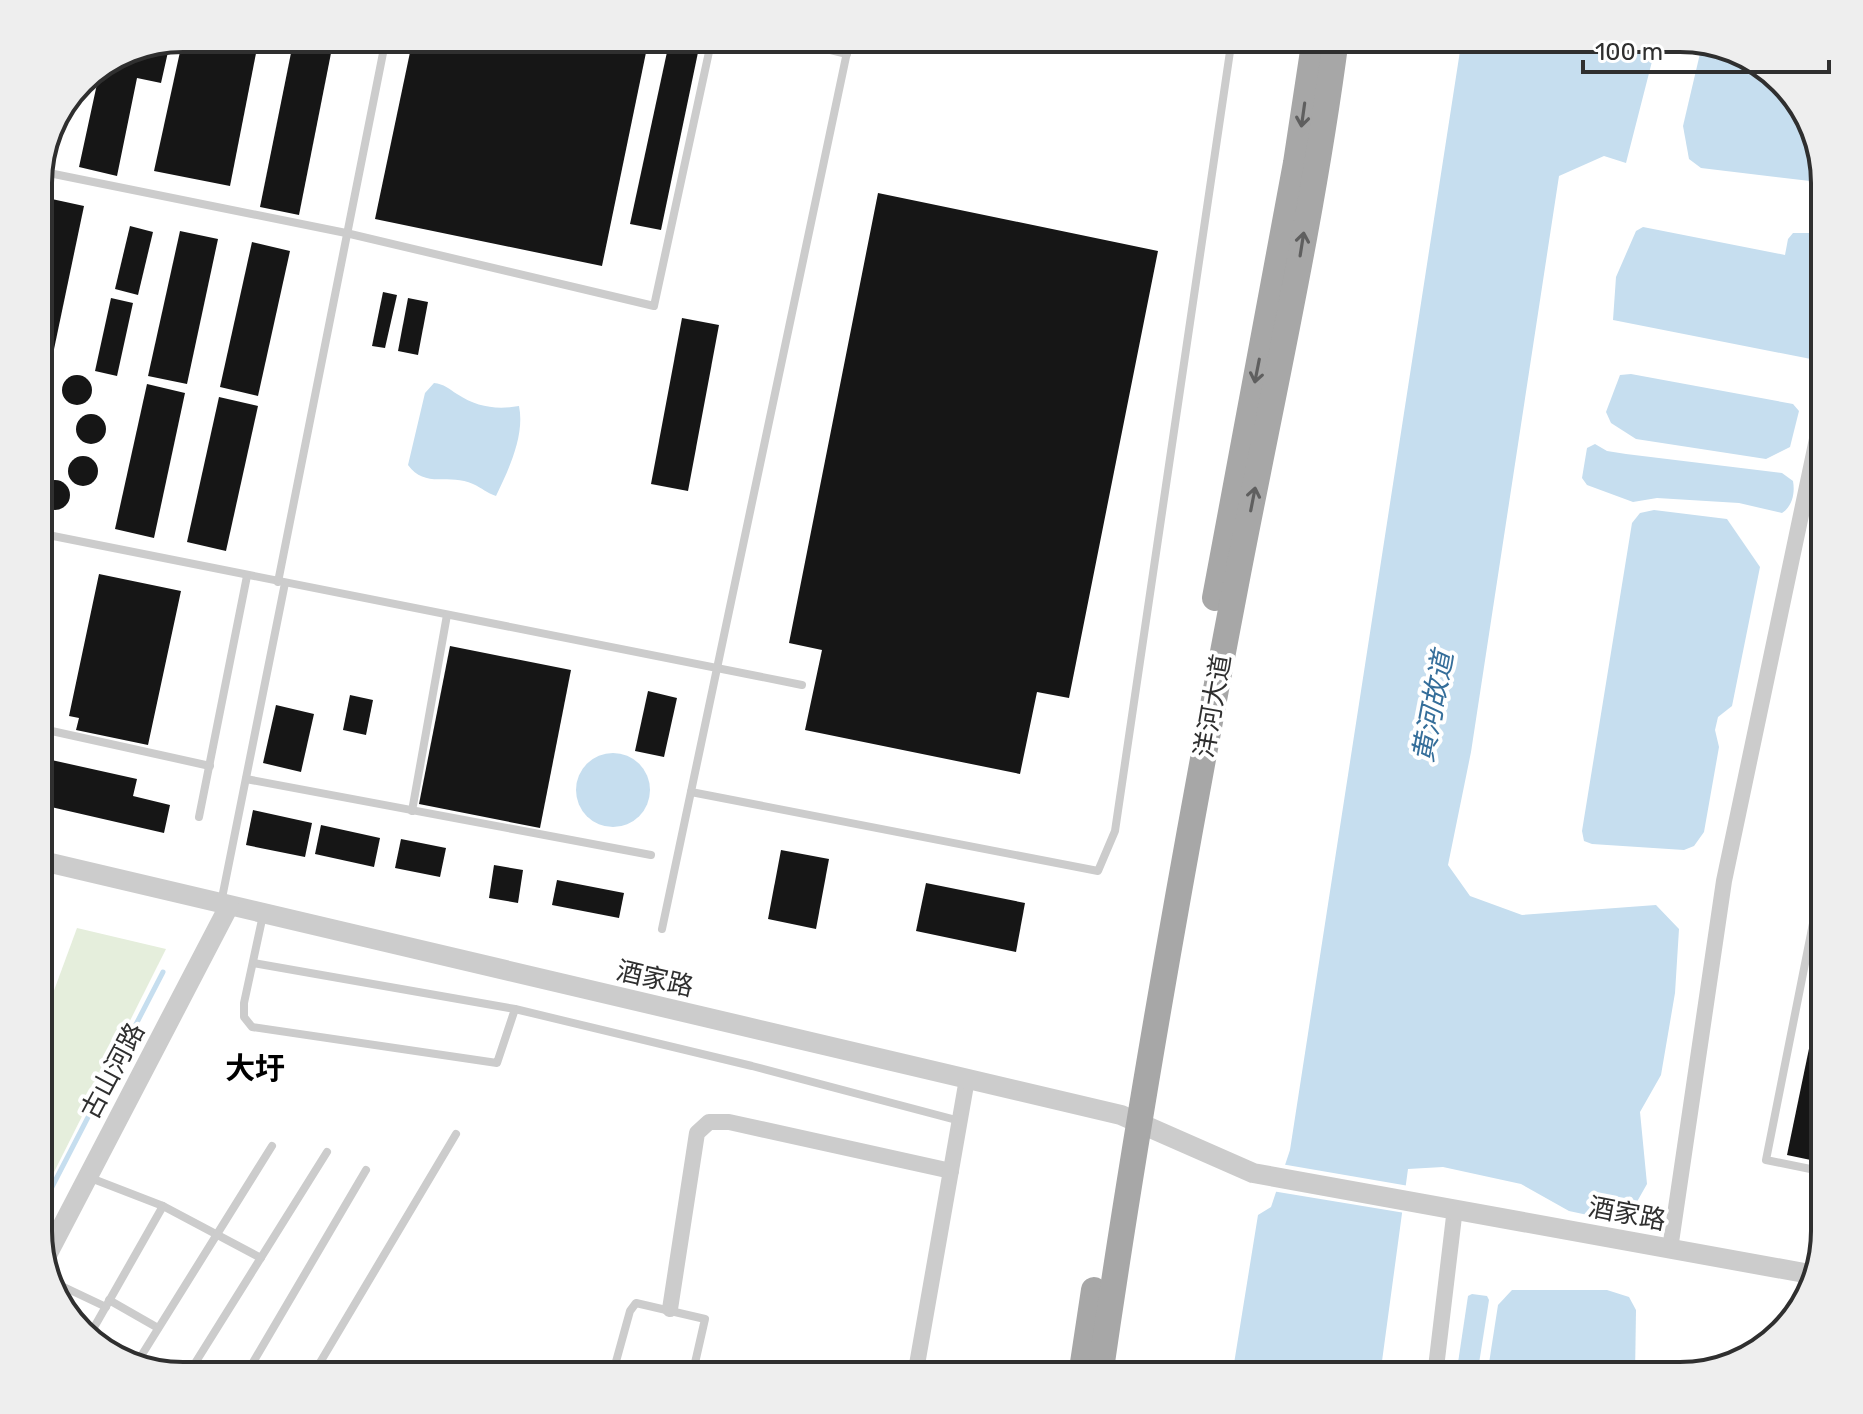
<svg xmlns="http://www.w3.org/2000/svg" width="1863" height="1414" viewBox="0 0 1863 1414" font-family="Rubik,'Noto Sans SC',sans-serif">
  <rect width="100%" height="100%" fill="#fff"/>
  <polygon fill="#e5eedc" points="77,928 166,949 38,1204 38,1034"/>
  <g fill="#c6deef">
    <polygon points="1462,38 1658,38 1626,163 1604,156 1559,176 1471,752 1448,865 1470,896 1522,915 1656,905 1679,929 1675,993 1661,1075 1640,1112 1647,1184 1625,1223 1569,1211 1521,1184 1443,1167 1408,1169 1380,1376 1232,1376 1258,1215 1271,1207 1290,1150"/>
    <polygon points="1702,45 1769,68 1810,119 1822,179 1810,181 1701,168 1689,159 1683,126"/>
    <polygon points="1643,227 1785,255 1788,239 1793,233 1825,233 1825,334 1816,360 1613,320 1616,277 1636,231"/>
    <polygon points="1631,374 1793,404 1799,411 1790,447 1766,459 1636,439 1611,423 1606,412 1620,375"/>
    <path d="M434,383c10,1 15,6 23,11 20,13 39,16 62,12 6,29 -10,63 -23,90 -9,-3 -14,-8 -23,-12 -23,-11 -48,5 -65,-19l17,-72z"/>
    <path d="M1595,444l12,7 19,3 156,19 11,8c2,11 0,25 -11,32l-43,-10 -82,-5 -24,4 -46,-17 -5,-7 5,-30z"/>
    <polygon points="1654,510 1727,519 1760,567 1732,706 1718,717 1715,730 1719,747 1704,832 1694,846 1684,850 1592,844 1584,841 1582,831 1632,523 1640,513"/>
    <circle cx="613" cy="790" r="37"/>
    <polygon points="1512,1290 1607,1290 1629,1297 1636,1310 1635,1376 1487,1376 1498,1305"/>
    <polygon points="1472,1294 1487,1296 1489,1300 1477,1376 1456,1376 1468,1296"/>
  </g>
  <polygon fill="#fff" points="1281,1164 1409,1186 1405,1213 1272,1191"/>
  <g fill="none" stroke-linecap="round" stroke-linejoin="round">
    <polyline stroke="#c6deef" stroke-width="5" points="38,1214 163,972"/>
  </g>
  <g fill="#161616">
    <polygon points="183,38 259,38 230,186 154,171"/>
    <polygon points="294,38 334,38 299,215 260,207"/>
    <polygon points="413,38 649,38 602,266 375,219"/>
    <polygon points="670,38 701,38 661,230 630,224"/>
    <polygon points="170,43 161,83 137,78 117,176 79,167 100,70"/>
    <polygon points="68,99 53,165 41,162 53,118"/>
    <polygon points="878,193 1158,251 1069,698 1037,692 1020,774 805,730 822,650 789,643"/>
    <polygon points="38,196 84,206 53,354 38,351"/>
    <polygon points="130,226 153,232 138,295 115,289"/>
    <polygon points="180,231 218,239 187,384 148,376"/>
    <polygon points="252,242 290,251 258,396 220,387"/>
    <polygon points="383,292 397,295 385,348 372,346"/>
    <polygon points="111,298 133,303 117,376 95,371"/>
    <polygon points="408,298 428,302 418,355 398,351"/>
    <polygon points="682,318 719,325 688,491 651,484"/>
    <circle cx="77" cy="390" r="15"/>
    <polygon points="147,384 185,393 154,538 115,529"/>
    <polygon points="219,397 258,406 226,551 187,542"/>
    <circle cx="91" cy="429" r="15"/>
    <circle cx="83" cy="471" r="15"/>
    <circle cx="55" cy="495" r="15"/>
    <polygon points="99,574 181,591 148,745 76,730 79,718 69,716"/>
    <polygon points="450,646 571,670 540,828 419,804"/>
    <polygon points="648,691 677,698 664,757 635,751"/>
    <polygon points="350,695 373,700 366,735 343,730"/>
    <polygon points="276,705 314,714 301,772 263,763"/>
    <polygon points="38,757 137,779 133,796 170,805 164,833 38,804"/>
    <polygon points="253,810 312,823 305,857 246,845"/>
    <polygon points="321,825 380,838 374,867 315,854"/>
    <polygon points="401,839 446,848 440,877 395,868"/>
    <polygon points="781,850 829,859 816,929 768,919"/>
    <polygon points="494,865 523,870 518,903 489,898"/>
    <polygon points="557,880 624,893 619,918 552,905"/>
    <polygon points="926,883 1025,903 1016,952 916,931"/>
    <polygon points="1824,976 1825,977 1825,1163 1787,1155"/>
  </g>
  <g fill="none" stroke-linecap="round" stroke-linejoin="round">
    <g stroke="#ccc" stroke-width="8">
      <polyline points="781,38 847,54"/>
      <polyline points="39,171 346,233 654,306 712,38"/>
      <polyline points="38,533 802,685"/>
      <polyline points="278,582 386,38"/>
      <polyline points="38,728 210,766"/>
      <polyline points="246,779 651,855"/>
      <polyline points="691,792 1098,871 1115,831 1232,38"/>
      <polyline points="412,811 447,615"/>
      <polyline points="199,817 247,576"/>
      <polyline points="1825,863 1766,1160 1825,1172"/>
      <polyline points="221,903 285,583"/>
      <polyline points="263,915 244,1003 244,1017 252,1027 497,1063 515,1009"/>
      <polyline points="662,929 850,38"/>
      <polyline points="253,963 515,1009 752,1066 960,1121"/>
      <polyline points="88,1177 163,1206 261,1258"/>
      <polyline points="49,1280 106,1307"/>
      <polyline points="109,1300 158,1328"/>
      <polyline points="88,1338 163,1206"/>
      <polyline points="138,1361 272,1146"/>
      <polyline points="187,1376 327,1152"/>
      <polyline points="245,1376 366,1170"/>
      <polyline points="312,1376 456,1134"/>
      <polyline points="612,1376 630,1311 636,1303 705,1319 692,1376"/>
    </g>
    <g stroke="#ccc" stroke-width="16">
      <polyline points="1670,1249 1724,881 1825,401"/>
      <polyline points="670,1309 697,1133 709,1122 729,1122 951,1171"/>
      <polyline points="915,1376 967,1079"/>
      <polyline points="1435,1376 1455,1208"/>
    </g>
    <g stroke="#ccc" stroke-width="20">
      <polyline points="38,860 1121,1115 1253,1173 1810,1274"/>
      <polyline points="44,1261 229,906"/>
    </g>
    <g stroke="#a7a7a7" stroke-width="26">
      <polyline points="1215,598 1296,163 1315,38"/>
      <polyline points="1081,1376 1094,1290"/>
      <path d="M1100,1376c38,-264 85,-526 135,-787 35,-184 77,-366 101,-551"/>
    </g>
  </g>
  <defs><path id="oneway-shaft" d="M-6 0H5M1.5-3L5.5 0L1.5 3" fill="none" stroke-width="1.6" stroke-linecap="round" stroke-linejoin="round" transform="scale(2)"/></defs>
  <g stroke="#5f5f5f">
    <use href="#oneway-shaft" transform="translate(1303 115) rotate(98)"/>
    <use href="#oneway-shaft" transform="translate(1302 244) rotate(-81)"/>
    <use href="#oneway-shaft" transform="translate(1257 371) rotate(101)"/>
    <use href="#oneway-shaft" transform="translate(1253 499) rotate(-79)"/>
  </g>
  <g text-anchor="middle" dominant-baseline="central" stroke-width="8" stroke-linejoin="round" paint-order="stroke">
    <g font-size="26" fill="#2f2f2f" stroke="#fff">
      <text transform="translate(1213 706) rotate(-80)">洋河大道</text>
      <text transform="translate(655 979) rotate(13)">酒家路</text>
      <text transform="translate(113 1071) rotate(-62)">古山河路</text>
      <text transform="translate(1627 1214) rotate(11)">酒家路</text>
    </g>
    <g font-size="28" font-style="italic" fill="#356e9a" stroke="#fff">
      <text transform="translate(1433 707) rotate(-79)">黄河故道</text>
    </g>
    <g font-size="30" font-weight="bold" fill="#000" stroke="#fff">
      <text x="255" y="1069">大圩</text>
    </g>
  </g>
  <path d="M0 0H1863V1414H0ZM183 52H1680A131 131 0 0 1 1811 183V1231A131 131 0 0 1 1680 1362H183A131 131 0 0 1 52 1231V183A131 131 0 0 1 183 52Z" fill="#eee" fill-rule="evenodd"/>
  <path fill="none" stroke="#2f2f2f" stroke-width="4" d="M183 52H1680A131 131 0 0 1 1811 183V1231A131 131 0 0 1 1680 1362H183A131 131 0 0 1 52 1231V183A131 131 0 0 1 183 52Z"/>
  <path d="M1583 60v12h246v-12" fill="none" stroke="#2f2f2f" stroke-width="4"/>
  <text x="1595" y="60" font-size="24" fill="#2f2f2f" stroke="#ffffff" stroke-width="6" paint-order="stroke">100 m</text>
</svg>
